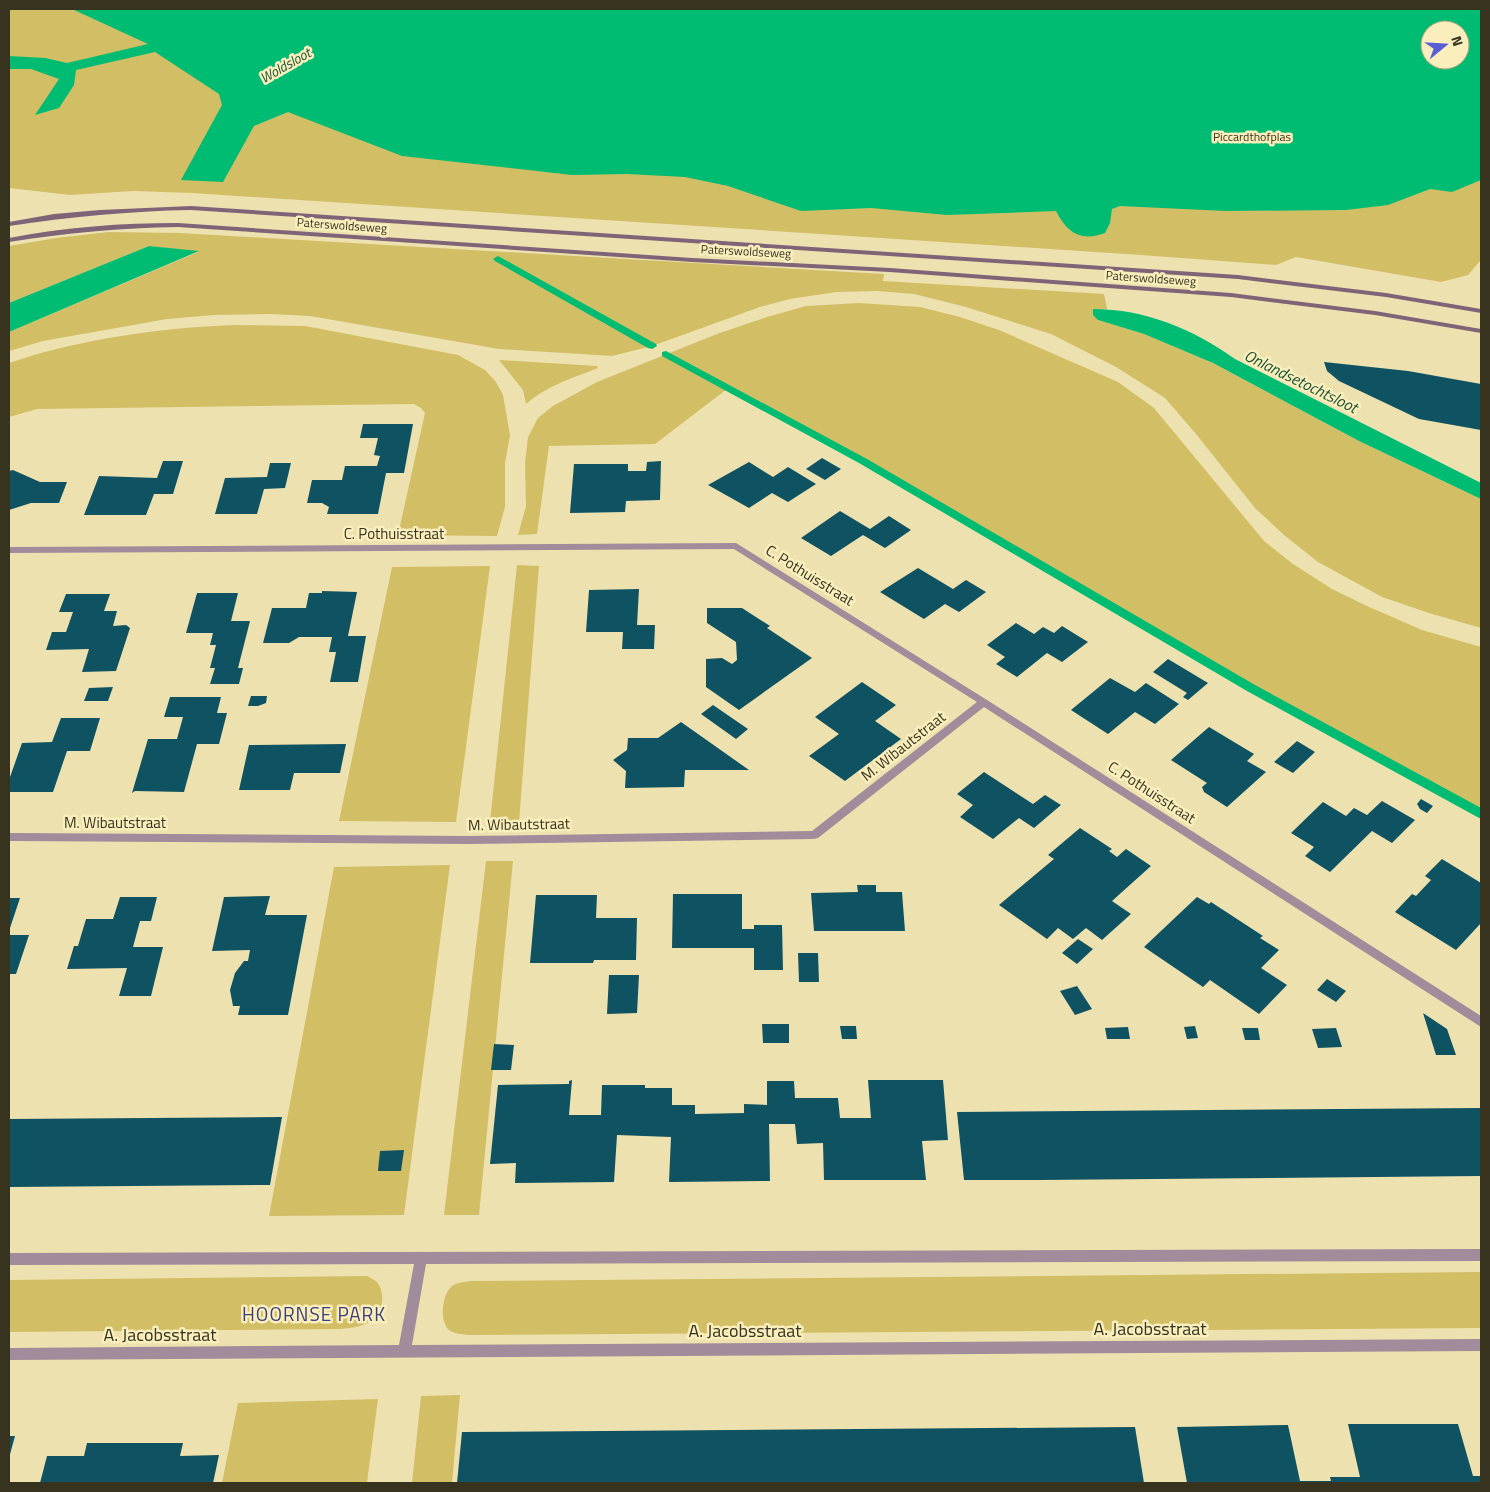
<svg xmlns="http://www.w3.org/2000/svg" width="1490" height="1492" viewBox="0 0 1490 1492" font-family="'Titillium Web',sans-serif">
  <rect width="100%" height="100%" fill="#ede2af"/>
  <g fill="#d2be65" fill-rule="evenodd">
    <path d="M9,9h1472v251l-13,15 -27,7 -145,-25 -20,8 -135,-10 -949,-62 -59,-2 -63,4 -61,-7zM1430,30h30v30h-30z"/>
    <polygon points="109,232 180,233 884,274 883,281 1104,294 1107,309 1093,309 1098,320 1144,334 1213,363 1359,441 1481,499 1481,628 1429,613 1382,597 1318,562 1284,535 1255,508 1196,434 1165,398 1116,367 1051,334 966,307 914,294 877,291 836,292 790,299 760,307 652,346 612,356 499,349 310,316 270,314 214,315 167,319 43,341 9,351 9,332 198,252 149,246 9,303 9,246 56,238"/>
    <polygon points="859,303 920,307 960,317 999,330 1118,382 1154,408 1264,541 1293,564 1332,589 1367,606 1422,630 1481,647 1481,814 1251,688 863,461 727,389 655,444 549,446 537,534 518,535 526,506 525,463 528,437 538,418 553,406 597,382 717,334 767,317 806,306"/>
    <path d="M234,325l71,1 153,29 27,15 11,12 7,13 7,40 -5,28v44l-8,29 -99,-1 27,-122 -4,-5 -7,-4 -377,5 -28,8v-54c71,-24 150,-35 225,-38z"/>
    <path d="M499,360l98,6 1,2c-25,10 -52,18 -72,36l-3,-14z"/>
    <polygon points="517,565 539,566 519,822 490,822"/>
    <polygon points="490,566 456,822 339,821 392,567"/>
    <polygon points="486,861 513,861 479,1215 444,1215"/>
    <polygon points="450,865 404,1215 269,1216 334,867"/>
    <path d="M1481,1272v56l-1013,7c-6,-1 -14,-1 -19,-5 -10,-9 -7,-36 3,-44 5,-4 13,-4 19,-5z"/>
    <path d="M367,1276c3,2 8,4 10,6 9,11 6,32 -6,39 -10,6 -20,7 -30,8l-332,3v-52z"/>
    <polygon points="460,1395 452,1483 412,1483 421,1396"/>
    <polygon points="378,1399 367,1483 222,1483 238,1403"/>
  </g>
  <g fill="#00bc73" fill-rule="evenodd">
    <path d="M72,9h1409v171l-29,12 -22,-3 -42,16 -42,5 -120,1 -106,-5 -8,3 -2,14 -5,10c-24,9 -38,0 -49,-22l-109,4 -76,-7 -70,3 -73,-25 -43,-9 -58,-3 -55,1 -170,-19 -114,-44 -34,14 -31,56 -42,-2 41,-75 -3,-11 -64,-42 -79,18 -2,15 -15,23 -24,7 24,-36 -28,-10h-22v-13l36,2 22,5 81,-19zM1430,30h30v30h-30z"/>
    <polygon points="149,246 199,251 9,332 9,303"/>
    <path d="M1093,309c52,0 100,20 142,50l246,124v16l-122,-58 -146,-78 -69,-29 -46,-14 -5,-5z"/>
  </g>
  <g fill="none" stroke-linecap="round" stroke-linejoin="round">
    <g fill="#00bc73" fill-rule="evenodd">
      <polygon points="498,256 656,344 657,346 652,349 648,348 495,261 493,259"/>
      <polygon points="666,351 867,459 1255,685 1481,808 1481,819 1247,691 859,463 662,356 662,352"/>
    </g>
  </g>
  <g fill="#0f5261">
    <polygon points="1324,362 1408,371 1481,384 1481,430 1419,419 1339,381 1327,371"/>
    <polygon points="363,424 413,424 404,473 386,473 378,514 327,514 329,507 322,503 307,503 312,480 342,480 345,466 377,466 380,456 374,455 378,438 360,438"/>
    <polygon points="822,458 841,469 825,480 806,469"/>
    <polygon points="163,461 183,461 173,494 154,494 146,515 84,515 99,476 157,478"/>
    <polygon points="661,461 660,500 626,501 625,512 570,513 574,464 628,464 628,471 646,471 647,462"/>
    <polygon points="749,462 773,477 788,467 816,484 788,502 772,493 749,508 708,485"/>
    <polygon points="270,463 291,463 285,488 264,489 257,514 215,514 225,478 267,477"/>
    <polygon points="13,470 40,482 67,482 59,503 31,503 9,510 9,471"/>
    <polygon points="840,511 870,529 889,516 911,530 885,548 863,535 831,556 801,538"/>
    <polygon points="918,568 953,589 966,580 986,592 959,612 945,604 924,619 880,592"/>
    <polygon points="639,589 637,625 655,625 654,649 622,649 623,632 586,632 589,590"/>
    <polygon points="322,591 357,592 348,636 366,636 358,682 330,682 336,652 329,652 332,637 299,637 289,643 263,643 272,608 306,608 309,593 322,593"/>
    <polygon points="197,593 238,593 231,621 250,621 238,668 243,668 239,684 210,684 215,668 210,668 216,645 210,645 213,633 186,633"/>
    <polygon points="66,594 110,594 104,611 117,611 113,626 126,625 130,628 116,671 82,672 89,649 46,650 52,632 66,632 73,612 59,612"/>
    <polygon points="707,608 742,608 770,626 767,628 812,658 739,710 706,687 706,659 722,658 732,664 737,660 736,642 707,623"/>
    <polygon points="1016,623 1034,634 1043,627 1054,633 1062,626 1088,642 1062,662 1047,653 1017,677 996,664 1005,657 987,645"/>
    <polygon points="1168,659 1208,683 1188,700 1183,697 1187,693 1153,672"/>
    <polygon points="1110,678 1135,692 1146,683 1179,704 1155,724 1135,712 1108,734 1071,710"/>
    <polygon points="862,682 896,705 875,721 901,739 845,781 809,756 839,734 815,717"/>
    <polygon points="113,687 108,701 84,701 89,688"/>
    <polygon points="251,696 267,696 266,703 258,706 248,706"/>
    <polygon points="170,697 221,697 217,713 227,713 219,744 197,744 184,792 135,791 132,793 148,739 177,739 183,717 164,717"/>
    <polygon points="713,705 748,729 736,739 701,714"/>
    <polygon points="61,718 100,718 90,751 67,751 53,792 9,792 9,780 22,743 52,742"/>
    <polygon points="681,722 749,770 685,770 684,787 625,788 626,771 613,760 627,750 628,738 658,738"/>
    <polygon points="1209,727 1254,754 1247,761 1266,772 1227,807 1204,792 1202,787 1207,783 1171,760"/>
    <polygon points="1297,741 1315,752 1293,773 1274,762"/>
    <polygon points="346,744 340,773 294,773 290,790 239,790 249,745"/>
    <polygon points="984,772 1033,804 1045,795 1061,805 1034,828 1019,818 993,839 960,817 973,805 957,794"/>
    <polygon points="1421,799 1433,806 1427,813 1420,809 1417,804"/>
    <polygon points="1382,801 1415,820 1392,843 1372,831 1330,872 1305,856 1314,847 1291,833 1323,802 1346,816 1354,808 1367,815"/>
    <polygon points="1080,828 1112,849 1109,851 1117,857 1126,849 1151,866 1112,901 1131,914 1102,940 1086,928 1073,939 1058,928 1047,939 999,905 1054,859 1048,855"/>
    <polygon points="1442,859 1481,883 1481,923 1456,950 1395,912 1412,894 1416,896 1431,880 1425,876"/>
    <polygon points="857,885 876,885 876,892 902,892 905,931 814,931 811,893 858,892"/>
    <polygon points="673,894 742,894 742,929 754,929 754,925 782,925 783,970 754,970 754,948 672,948"/>
    <polygon points="536,895 597,895 596,918 637,918 636,960 594,960 593,963 530,963"/>
    <polygon points="270,896 265,915 307,915 288,1015 238,1015 240,1006 233,1006 230,990 235,973 244,961 248,961 250,950 212,951 224,897"/>
    <polygon points="120,897 157,897 151,921 140,921 133,947 163,947 151,996 119,996 127,968 67,969 74,946 78,946 86,919 113,919"/>
    <polygon points="1197,897 1209,904 1211,902 1263,936 1260,938 1279,950 1261,968 1287,985 1259,1014 1210,980 1203,987 1144,947"/>
    <polygon points="9,898 20,898 9,931"/>
    <polygon points="9,935 29,935 16,974 9,974"/>
    <polygon points="1078,939 1093,949 1077,964 1062,953"/>
    <polygon points="798,953 818,953 819,982 799,982"/>
    <polygon points="609,975 639,975 637,1013 607,1014"/>
    <polygon points="1327,979 1346,991 1336,1002 1317,990"/>
    <polygon points="1077,986 1092,1009 1075,1015 1060,991"/>
    <polygon points="1423,1013 1447,1029 1456,1055 1436,1055"/>
    <polygon points="762,1024 789,1024 789,1043 763,1043"/>
    <polygon points="840,1026 856,1026 857,1039 842,1039"/>
    <polygon points="1195,1026 1198,1038 1187,1039 1184,1027"/>
    <polygon points="1128,1027 1130,1039 1107,1039 1105,1028"/>
    <polygon points="1242,1028 1258,1028 1260,1040 1245,1040"/>
    <polygon points="1336,1028 1342,1047 1318,1048 1312,1029"/>
    <polygon points="494,1044 514,1045 511,1070 491,1070"/>
    <polygon points="572,1080 569,1115 601,1115 602,1085 645,1085 645,1088 672,1088 672,1105 695,1105 695,1114 744,1113 744,1104 767,1105 767,1081 794,1081 795,1098 838,1098 840,1118 871,1118 868,1080 943,1080 948,1140 922,1141 926,1180 824,1180 823,1143 797,1144 795,1124 769,1124 770,1181 669,1182 671,1137 617,1135 614,1182 515,1183 516,1163 490,1164 498,1085 569,1084 569,1081"/>
    <polygon points="1481,1108 1481,1176 1039,1180 964,1180 957,1112"/>
    <polygon points="282,1117 270,1185 9,1187 9,1119"/>
    <polygon points="404,1150 401,1171 378,1171 380,1151"/>
    <polygon points="1348,1424 1458,1424 1473,1476 1481,1476 1481,1483 1187,1483 1177,1427 1288,1425 1300,1481 1331,1481 1330,1477 1360,1477"/>
    <polygon points="1135,1427 1144,1483 457,1483 462,1432"/>
    <polygon points="9,1436 15,1436 9,1458"/>
    <polygon points="87,1443 183,1443 180,1456 219,1455 213,1483 40,1483 47,1456 84,1456"/>
  </g>
  <g fill="none" stroke-linecap="round" stroke-linejoin="round">
    <g fill="#a08c9a" fill-rule="evenodd">
      <polygon points="736,543 987,700 1481,1016 1481,1027 984,707 818,838 814,839 468,844 9,841 9,833 468,836 812,831 977,702 734,549 9,553 9,547"/>
      <polygon points="1481,1249 1481,1261 426,1264 412,1345 1481,1339 1481,1351 9,1360 9,1348 399,1345 414,1264 9,1265 9,1253"/>
    </g>
    <g fill="#7f6477" fill-rule="evenodd">
      <path d="M191,206l1047,69 148,18 95,16v4l-95,-16 -148,-18 -1047,-69c-62,1 -121,7 -182,16v-4l45,-8 46,-4z"/>
      <path d="M178,223l514,35 198,10 341,25 144,18 106,18v4l-106,-18 -144,-18 -341,-25 -198,-10 -514,-35c-58,1 -112,6 -169,15v-4c56,-11 112,-15 169,-15z"/>
    </g>
  </g>
  <g text-anchor="middle" dominant-baseline="central" stroke-width="5" stroke-linejoin="round" paint-order="stroke">
    <g font-size="12" fill="#38331b" stroke="#faefbc">
      <text x="1252" y="136">Piccardthofplas</text>
    </g>
    <g font-size="12" fill="#37331f" stroke="#faefbc">
      <text transform="translate(342 225) rotate(4)">Paterswoldseweg</text>
      <text transform="translate(746 251) rotate(3)">Paterswoldseweg</text>
      <text transform="translate(1151 278) rotate(4)">Paterswoldseweg</text>
    </g>
    <g font-size="14" font-style="italic" fill="#185234" stroke="#faefbc">
      <text transform="translate(285 65) rotate(-30)">Woldsloot</text>
    </g>
    <g font-size="15" fill="#37331f" stroke="#faefbc">
      <text x="394" y="533">C. Pothuisstraat</text>
      <text transform="translate(810 575) rotate(32)">C. Pothuisstraat</text>
      <text transform="translate(903 746) rotate(-38)">M. Wibautstraat</text>
      <text transform="translate(1152 792) rotate(33)">C. Pothuisstraat</text>
      <text x="115" y="822">M. Wibautstraat</text>
      <text transform="translate(519 824) rotate(-1)">M. Wibautstraat</text>
    </g>
    <g font-size="16" font-style="italic" fill="#185234" stroke="#faefbc">
      <text transform="translate(1301 381) rotate(26)">Onlandsetochtsloot</text>
    </g>
    <g font-size="18" fill="#37331f" stroke="#faefbc">
      <text x="1150" y="1328">A. Jacobsstraat</text>
      <text x="745" y="1330">A. Jacobsstraat</text>
      <text x="160" y="1334">A. Jacobsstraat</text>
    </g>
    <g font-size="19" letter-spacing="1" fill="#3a3f7b" stroke="#faefbc">
      <text x="314" y="1313">HOORNSE PARK</text>
    </g>
  </g>
  <rect width="1490" height="1492" fill="none" stroke="#37331f" stroke-width="20"/>
  <g transform="translate(1445 45) rotate(72)"><circle r="24" fill="#faefbc" stroke="#aca47d"/>
  <path d="M0-4L9 19L0 12L-9 19Z" fill="#595ed5"/>
  <text y="-8" font-size="14" font-weight="bold" text-anchor="middle" fill="#37331f">N</text>
  </g>
</svg>
